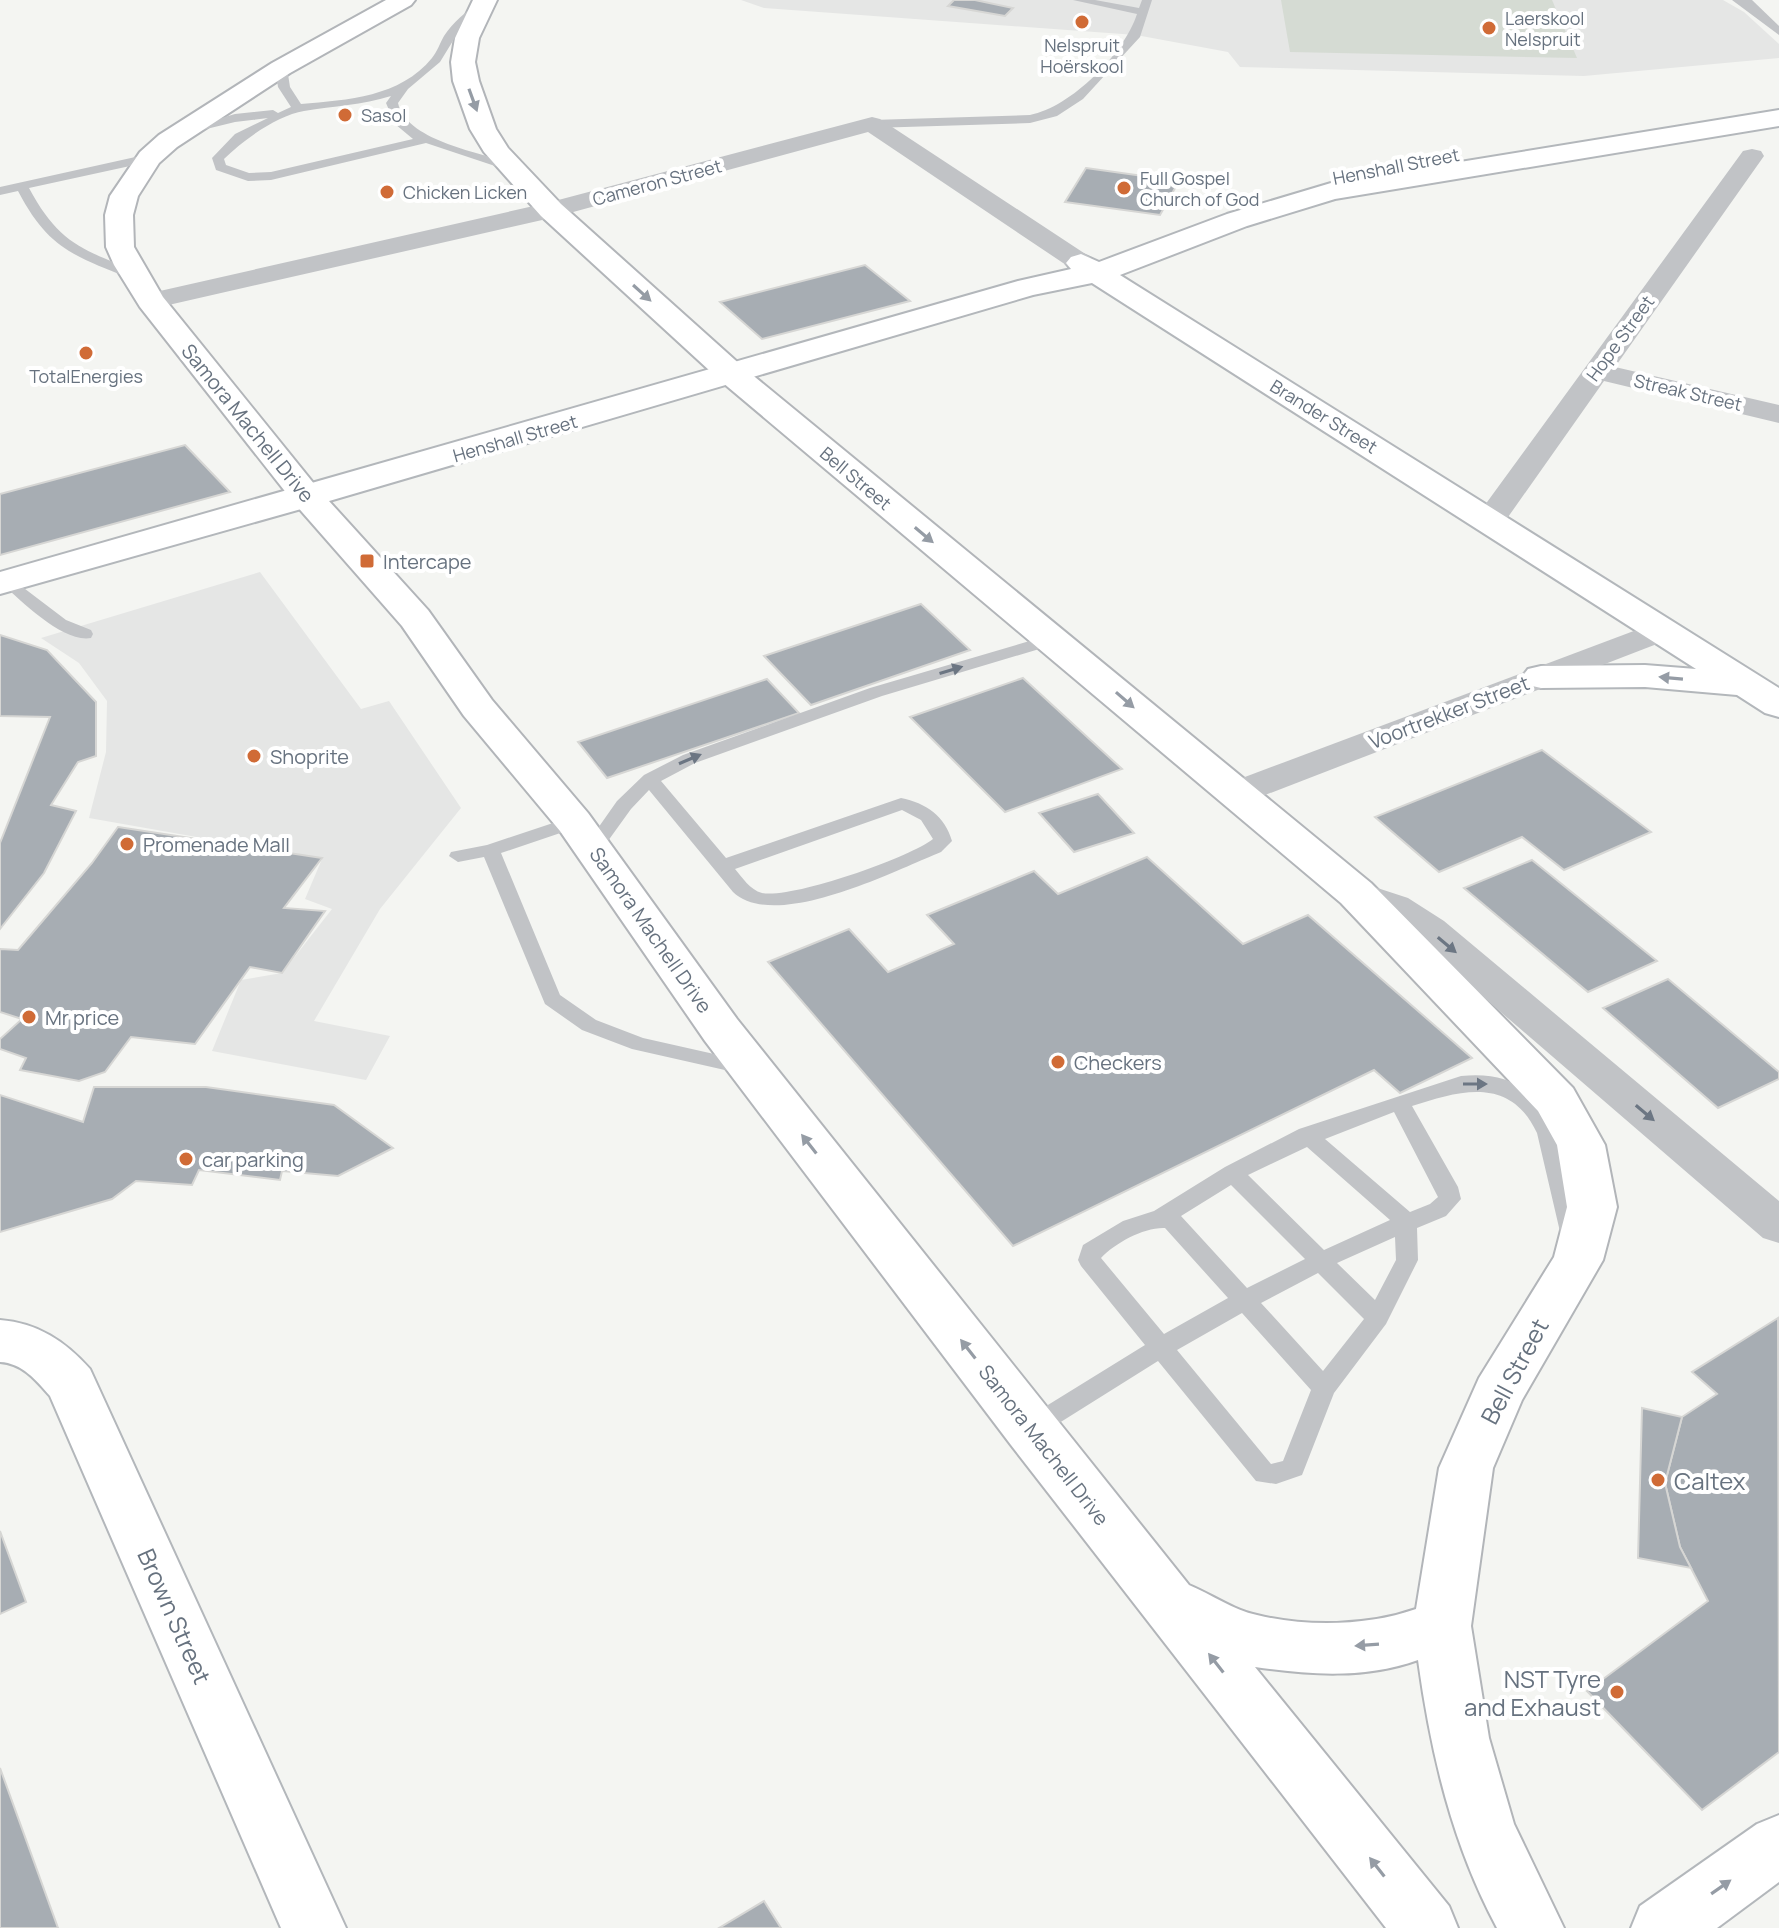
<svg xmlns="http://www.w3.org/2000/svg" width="1779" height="1928" viewBox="0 0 1779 1928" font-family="Manrope,sans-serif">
  <rect width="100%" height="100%" fill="#f4f5f2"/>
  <g fill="#e5e6e5">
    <polygon points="741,0 1723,0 1744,12 1779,44 1779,58 1584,76 1240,67 1228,52 1136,35 764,8"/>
    <polygon points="260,572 361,709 389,701 461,808 380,909 314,1021 390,1036 366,1080 212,1051 241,980 282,973 332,909 305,899 322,859 89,818 106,752 107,701 79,663 41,638"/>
  </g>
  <polygon fill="#d5dbd3" points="1281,0 1552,0 1577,58 1290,52"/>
  <g fill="#a7adb3" stroke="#d6d6d4" stroke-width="2">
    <polygon points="954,0 975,0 1013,8 1005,16 948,6"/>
    <polygon points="1086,168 1179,181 1160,215 1065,202"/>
    <polygon points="865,265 910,301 762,339 720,302"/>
    <polygon points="185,445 230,492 0,555 0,494"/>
    <polygon points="921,604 970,650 811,705 764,656"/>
    <polygon points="0,635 47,650 96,702 96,756 78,762 51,805 76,811 44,873 0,929 0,843 50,717 0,716"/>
    <polygon points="1023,678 1122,769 1005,812 910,717"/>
    <polygon points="767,679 799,713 607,778 578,742"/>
    <polygon points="1542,750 1651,832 1564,870 1522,837 1439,872 1375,817"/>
    <polygon points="1098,794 1134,833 1074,852 1039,813"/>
    <polygon points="118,827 322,858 284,908 325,911 282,973 250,967 195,1044 131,1037 105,1072 79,1081 20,1070 26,1058 0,1049 0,1039 22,1019 0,1012 0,949 18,950 92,863"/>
    <polygon points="1147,857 1243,944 1308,915 1472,1058 1400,1093 1374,1070 1013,1246 768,962 849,929 888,972 954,944 927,915 1034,871 1058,894"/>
    <polygon points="1532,860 1657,961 1588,992 1464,888"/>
    <polygon points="1668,979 1779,1072 1779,1079 1718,1108 1603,1008"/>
    <polygon points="94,1087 206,1087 334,1105 393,1148 338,1176 282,1171 280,1180 199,1170 192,1185 136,1181 112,1199 0,1232 0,1095 83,1122"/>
    <polygon points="1778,1318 1779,1752 1702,1810 1587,1691 1708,1601 1680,1547 1665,1483 1682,1417 1717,1394 1692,1372"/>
    <polygon points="1642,1408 1682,1417 1665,1483 1680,1547 1691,1568 1638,1558"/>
    <polygon points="0,1531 26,1602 0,1614"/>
    <polygon points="0,1768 58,1928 0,1928"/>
    <polygon points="764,1901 781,1928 719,1928"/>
  </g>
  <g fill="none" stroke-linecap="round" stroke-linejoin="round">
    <defs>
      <g id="secondary">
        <polygon points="1779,110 1779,126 1335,199 1247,226 1120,275 1779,688 1779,717 1765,713 1737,695 1645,687 1541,688 1528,685 1522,677 1528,669 1541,666 1645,665 1696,669 1092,283 1033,295 319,504 0,594 0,572 1018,281 1071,269 1066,263 1071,257 1081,254 1099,262 1227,214 1331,183"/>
        <path d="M0,1320c38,3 65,21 90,49l256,559h-65l-231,-532c-14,-16 -28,-33 -50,-34z"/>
        <polygon points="1779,1815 1779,1882 1717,1928 1631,1928 1640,1906 1757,1824"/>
      </g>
      <path id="primary" d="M386,0h29l-4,5 -121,68 -113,74 -18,16 -21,33 -5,19 1,32 29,50 156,193 109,120 64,90 96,113 149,206 452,566c22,9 44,25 68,30 49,12 111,11 159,-6l23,-141 40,-90 75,-121 13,-50 -10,-62 -19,-34 -197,-208 -619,-521 -181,-166 -57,-64 -14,-23 -17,-48 -2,-19 4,-24 18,-38h24l-18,38 -4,24 4,19 17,48 12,19 53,56 183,164 627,515 202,205 32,57 12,62 -14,53 -81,140 -29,68 -22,158 18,112 25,86 50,104h-67c-45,-84 -66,-174 -79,-268 -52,19 -109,15 -163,7l194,239 9,22h-72l-375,-483 -306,-404 -145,-210 -96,-115 -62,-90 -107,-122 -155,-197 -26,-42 -8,-18 -1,-32 5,-19 30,-44 19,-17 113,-72z"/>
    </defs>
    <use href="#secondary" stroke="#b3b7bb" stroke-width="4"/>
    <use href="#primary" stroke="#b2b5b9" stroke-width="4"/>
    <g fill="#c1c3c6" fill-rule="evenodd">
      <path d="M1073,0h22l44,8 3,-8h10l-12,37 -57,62 -26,17 -27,7 -158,5 -6,-4 6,-4 158,-5c41,-8 94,-61 107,-101z"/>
      <polygon points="1732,0 1752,0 1779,26 1779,35"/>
      <path d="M479,2l9,2 -29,27 -19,31 -32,27 -10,14c8,38 84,50 117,61v6h-8l-81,-27 -155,37 -23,1 -32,-11 -4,-12 23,-24 33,-16 -33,4 -45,11 -6,-4 51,-15 38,-4 5,3 13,-6 -13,-20 -3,-19 6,-3 6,3 3,19 11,17c47,-4 99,-7 131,-46 5,-6 8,-15 12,-22 9,-14 22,-24 35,-34zM391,96l-5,7 9,21 18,15 -142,33 -22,1 -23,-8 -2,-6c19,-19 54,-44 80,-48 30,-5 58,-6 87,-15z"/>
      <path d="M149,154l6,4 -2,3 -124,27c30,56 54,62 110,84v6h-10c-57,-23 -81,-30 -111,-87l-18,4v-8z"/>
      <path d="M8,576l58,44 25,10 2,4 -2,4c-28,5 -68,-36 -89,-54l-2,-3z"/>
      <path d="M1050,635l8,5 -2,4 -174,52 -187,67 -34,18 65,77 175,-60c25,5 44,18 51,43l-11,11c-47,19 -166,80 -208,40l-84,-102 -18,19 -31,43h-14l-2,-4 33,-47 27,-26 39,-20 187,-67zM902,810l19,10 12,19c-24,19 -141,60 -171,54 -12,-3 -20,-16 -27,-24z"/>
      <polygon points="574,816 583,822 581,826 501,853 560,995 596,1020 643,1038 754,1063 758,1068 754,1073 747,1075 632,1049 582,1030 545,1004 484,857 458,862 449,856 451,852 487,845"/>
      <path d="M1461,1076c100,-11 106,89 122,160l-3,6 -8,3 -8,-3 -3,-6 -24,-103c-27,-58 -78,-42 -125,-27l46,81 3,12 -15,17 -29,12 1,32 -32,64 -52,69 -32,82 -26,9 -20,-3 -98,-120 -118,74 -9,3 -9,-3 -3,-7 3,-7 123,-76 -64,-79 -3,-6 5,-15 40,-24 31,-10 71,-44 74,-38zM1394,1112l44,85 -8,7 -20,8 -85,-73zM1307,1147l83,73 -66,30 -76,-75zM1231,1185l74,74 -58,29 -66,-72zM1165,1228l63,70 -64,36 -63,-76c14,-15 43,-31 64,-30zM1395,1237l1,23 -21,40 -38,-37zM1318,1273l46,46 -41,52 -62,-68zM1242,1313l69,77 -28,71 -12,3 -94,-114z"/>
    </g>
    <g fill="#c1c3c6" fill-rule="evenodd">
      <polygon points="872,117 880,119 1090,257 1094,263 1090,269 1072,269 868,132 551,218 151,309 141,307 137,301 141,295 151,293 547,203"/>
      <polygon points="1752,149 1761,151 1764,156 1615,367 1779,405 1779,423 1604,381 1501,527 1490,529 1479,527 1474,520 1743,151"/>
      <polygon points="1663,620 1675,623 1680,630 1675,637 1247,802 1234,805 1221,802 1216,794 1221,786"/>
      <polygon points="1356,881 1408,898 1444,921 1779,1201 1779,1243 1763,1238 1416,939 1380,916 1342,902 1337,893 1342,884"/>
    </g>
    <use href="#secondary" fill="#fff" fill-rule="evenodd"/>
    <use href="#primary" fill="#fff" fill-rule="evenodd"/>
  </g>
  <defs><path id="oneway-solid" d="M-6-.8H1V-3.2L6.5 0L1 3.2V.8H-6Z" transform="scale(2)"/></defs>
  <g fill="#959ca5">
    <use href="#oneway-solid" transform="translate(473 100) rotate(70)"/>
    <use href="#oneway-solid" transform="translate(642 293) rotate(42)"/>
    <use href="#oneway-solid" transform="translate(924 535) rotate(40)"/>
    <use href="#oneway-solid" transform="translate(1671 678) rotate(-175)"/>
    <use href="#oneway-solid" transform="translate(1125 700) rotate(41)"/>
    <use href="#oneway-solid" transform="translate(809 1144) rotate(-128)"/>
    <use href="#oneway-solid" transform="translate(968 1349) rotate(-128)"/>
    <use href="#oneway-solid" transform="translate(1367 1645) rotate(176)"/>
    <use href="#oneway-solid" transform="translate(1216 1663) rotate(-128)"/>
    <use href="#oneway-solid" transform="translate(1377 1867) rotate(-128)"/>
    <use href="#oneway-solid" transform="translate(1721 1887) rotate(-35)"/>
  </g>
  <g fill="#6c7683">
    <use href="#oneway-solid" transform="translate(951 670) rotate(-17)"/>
    <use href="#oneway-solid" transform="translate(690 759) rotate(-23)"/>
    <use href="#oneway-solid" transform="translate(1447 945) rotate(40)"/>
    <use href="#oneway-solid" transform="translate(1475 1084)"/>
    <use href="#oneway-solid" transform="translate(1645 1113) rotate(40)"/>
  </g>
  <g fill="#d06b36" stroke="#fff" stroke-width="3">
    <circle cx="1082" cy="22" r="8"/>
    <circle cx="1489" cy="28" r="8"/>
    <circle cx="345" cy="115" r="8"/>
    <circle cx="1124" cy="188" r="8"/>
    <circle cx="387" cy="192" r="8"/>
    <circle cx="86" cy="353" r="8"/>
    <rect x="359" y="553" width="16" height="16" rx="4"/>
    <circle cx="254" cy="756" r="8"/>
    <circle cx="127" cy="844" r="8"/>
    <circle cx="29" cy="1017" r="8"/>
    <circle cx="1058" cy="1062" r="8"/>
    <circle cx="186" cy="1159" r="8"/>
    <circle cx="1658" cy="1480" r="8"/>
    <circle cx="1617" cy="1692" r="8"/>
  </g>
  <g text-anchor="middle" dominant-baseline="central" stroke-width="8" stroke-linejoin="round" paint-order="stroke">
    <g font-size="18" fill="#67727f" stroke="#fff" text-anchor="start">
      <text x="1505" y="18">Laerskool<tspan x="1505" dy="21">Nelspruit</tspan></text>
      <text x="1082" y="45" text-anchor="middle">Nelspruit<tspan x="1082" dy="21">Hoërskool</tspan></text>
      <text x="361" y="115">Sasol</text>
      <text x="1140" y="178">Full Gospel<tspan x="1140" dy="21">Church of God</tspan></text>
      <text x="403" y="192">Chicken Licken</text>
      <text x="86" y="376" text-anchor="middle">TotalEnergies</text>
    </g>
    <g font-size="18" fill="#67727f" stroke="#fff">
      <text transform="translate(1396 166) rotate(-11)">Henshall Street</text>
      <text transform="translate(657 182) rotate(-15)">Cameron Street</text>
      <text transform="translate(1620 338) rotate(-54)">Hope Street</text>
      <text transform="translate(1688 392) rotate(13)">Streak Street</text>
      <text transform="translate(1324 416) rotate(32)">Brander Street</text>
      <text transform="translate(515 438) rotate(-16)">Henshall Street</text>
      <text transform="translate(856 478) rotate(40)">Bell Street</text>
    </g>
    <g font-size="20" fill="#67727f" stroke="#fff">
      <text transform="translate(248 423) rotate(51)">Samora Machell Drive</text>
      <text transform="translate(1449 712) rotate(-21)">Voortrekker Street</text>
      <text transform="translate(651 930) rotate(55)">Samora Machell Drive</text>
      <text transform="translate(1044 1445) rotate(52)">Samora Machell Drive</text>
    </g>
    <g font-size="20" fill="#67727f" stroke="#fff" text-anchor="start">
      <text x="383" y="561">Intercape</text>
      <text x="270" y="756">Shoprite</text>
      <text x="143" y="844">Promenade Mall</text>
      <text x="45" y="1017">Mr price</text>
      <text x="1074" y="1062">Checkers</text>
      <text x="202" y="1159">car parking</text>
    </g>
    <g font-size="24" fill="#67727f" stroke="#fff">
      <text transform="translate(1514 1371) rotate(-62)">Bell Street</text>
      <text transform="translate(175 1616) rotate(66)">Brown Street</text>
    </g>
    <g font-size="24" fill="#67727f" stroke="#fff" text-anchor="start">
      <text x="1674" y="1480">Caltex</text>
      <text x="1601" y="1678" text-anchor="end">NST Tyre<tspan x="1601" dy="28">and Exhaust</tspan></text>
    </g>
  </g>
</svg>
